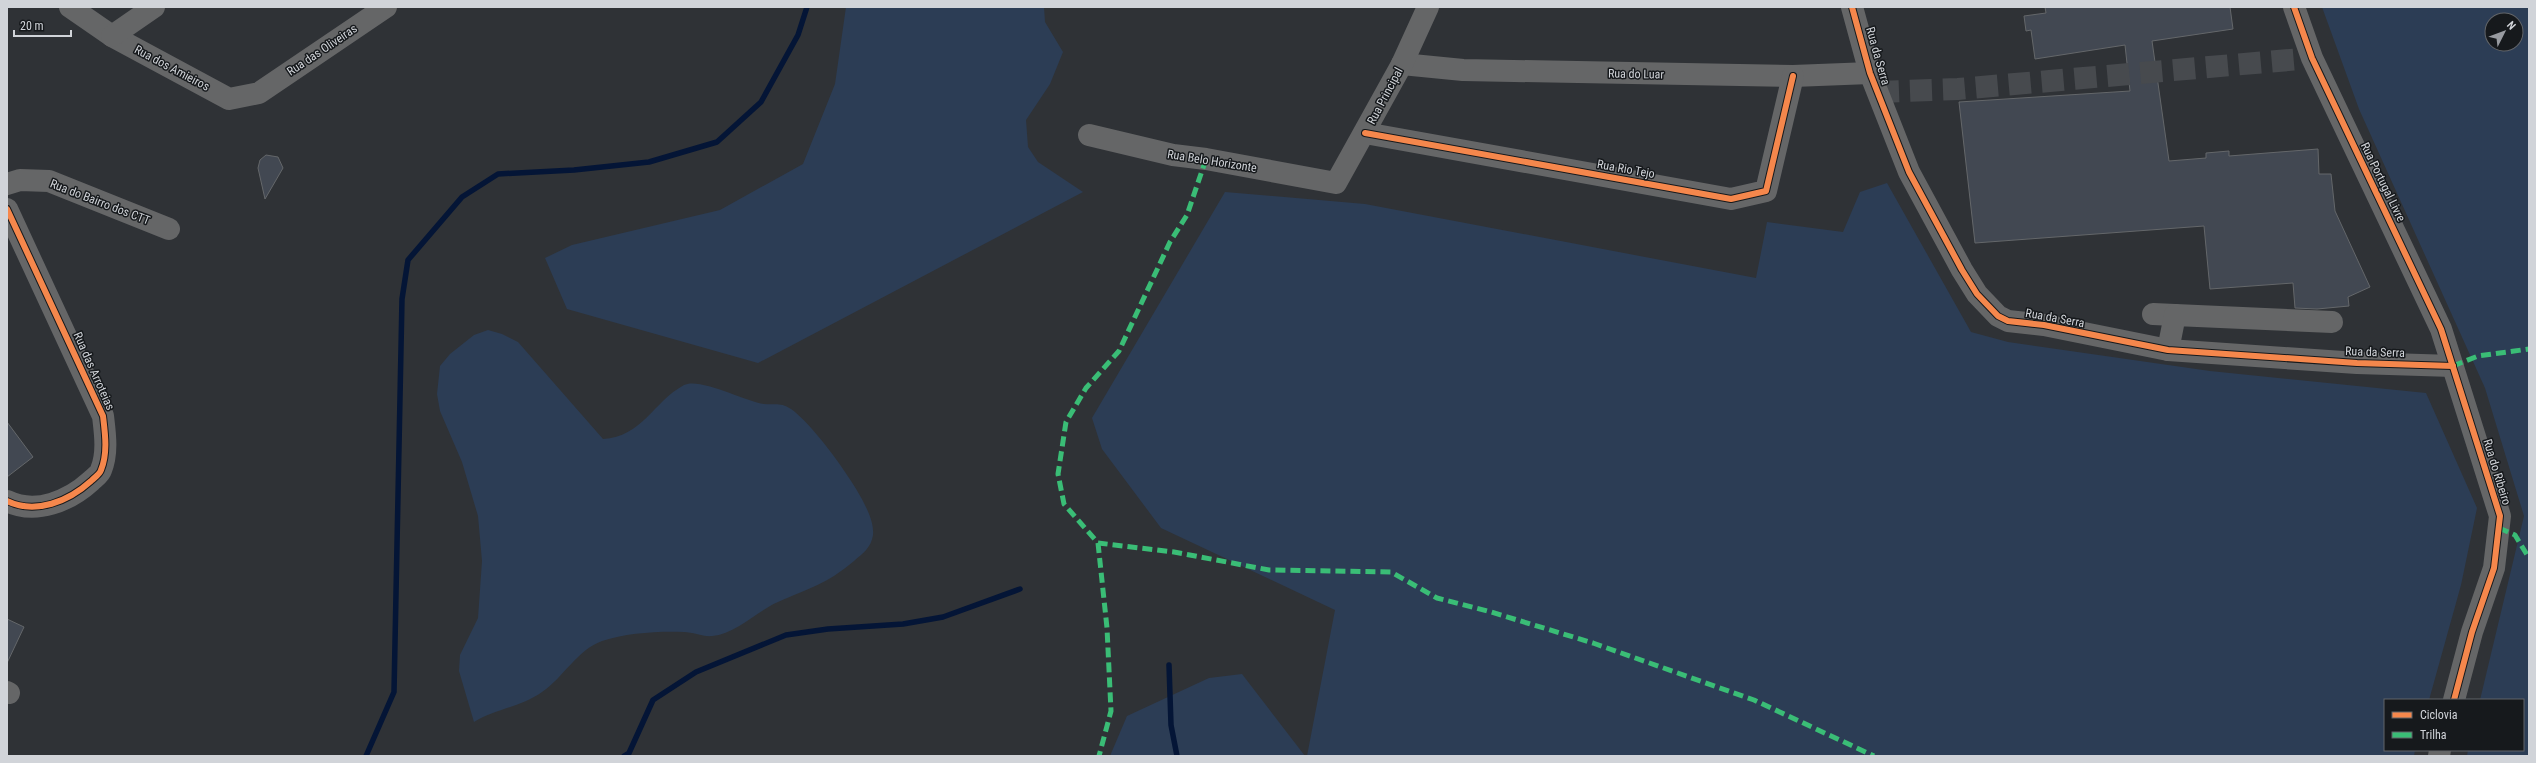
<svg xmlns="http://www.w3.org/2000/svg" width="2536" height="763" viewBox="0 0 2536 763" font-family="'Roboto Condensed',sans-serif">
  <rect width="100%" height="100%" fill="#2f3236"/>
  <g fill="#2c3d55" fill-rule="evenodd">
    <polygon points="846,7 1044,7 1045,22 1063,52 1050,84 1026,120 1028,147 1038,162 1083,192 758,363 567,309 545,258 572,245 720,210 803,164 835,84"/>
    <path d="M2322,7h207v749h-62l1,-6h55v-50h-43l44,-184 -39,-128 -126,-279zM2492,20h24v24h-24z"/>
    <polygon points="1887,183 1971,332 2008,342 2210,371 2426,393 2477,508 2461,585 2429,700 2385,700 2385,750 2415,750 2414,756 1307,756 1335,610 1161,528 1102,449 1092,418 1225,192 1365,204 1756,278 1767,222 1843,232 1860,192"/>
    <path d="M488,330l14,4 16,8 85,97c39,-2 50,-37 81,-54 15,-8 61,16 80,19 11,1 17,-2 27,5 16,11 43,46 54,63 10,15 30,44 28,63 -2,13 -10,18 -19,26 -27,23 -45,27 -76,41 -21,9 -42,32 -66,34 -9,1 -19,-4 -28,-4 -26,-1 -58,1 -82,9 -25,9 -39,37 -60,51 -21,15 -47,17 -68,30l-15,-51 1,-16 18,-37 4,-57 -4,-45 -16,-54 -22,-51 -3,-17 3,-28 10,-12 24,-19z"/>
    <polygon points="1242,674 1305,756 1110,756 1127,716 1209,678"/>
  </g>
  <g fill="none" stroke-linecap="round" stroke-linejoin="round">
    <g stroke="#041536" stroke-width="5.5">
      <polyline points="1169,665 1171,725 1177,756"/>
      <polyline points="366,756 394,692 402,299 408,260 462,197 498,174 574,170 649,162 717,142 761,102 798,35 807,7"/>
      <polyline points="624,756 629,753 653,700 696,672 786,635 828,629 903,624 943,617 1020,589"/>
    </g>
  </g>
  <g fill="#424852" stroke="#64676a">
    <polygon points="2045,7 2230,7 2233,29 2152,41 2169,161 2206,158 2206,153 2229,151 2229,156 2318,149 2319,174 2331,174 2335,211 2370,287 2348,297 2349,306 2317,309 2295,308 2293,283 2210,289 2204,226 1975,243 1959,102 2130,91 2125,45 2035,59 2031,30 2026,31 2024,16 2046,13"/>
    <polygon points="266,155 278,157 283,168 265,199 258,168 260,160"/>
    <polygon points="7,422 33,457 7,477"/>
    <polygon points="7,619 24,627 7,663"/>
  </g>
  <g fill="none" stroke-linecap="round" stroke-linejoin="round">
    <polyline stroke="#474a4e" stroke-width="22" stroke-dasharray="22 11" stroke-linecap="butt" points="1877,92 1958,89 2312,58"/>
    <g stroke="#656667" stroke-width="22">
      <polyline points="70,7 112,36 229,99 259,93 386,7"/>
      <polyline points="1852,7 1870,73 1909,172 1962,270 1977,294 1998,316 2008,321 2044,325 2168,350 2357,363 2453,366"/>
      <polyline points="2294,7 2312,58 2441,329 2500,516 2494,568 2472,632 2454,700"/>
      <polyline points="112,36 154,7"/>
      <polyline points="1402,64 1463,70 1793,76 1870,73"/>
      <polyline points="1365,133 1731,199 1766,191 1793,76"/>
      <polyline points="1089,135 1173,155 1206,159 1336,183 1402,64 1428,7"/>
      <polyline points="7,184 20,180 49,181 169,229"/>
      <path d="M7,209l96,207c2,17 5,37 -2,54 -1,4 -7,8 -10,11 -22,20 -55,34 -84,20"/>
      <polyline points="2153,314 2175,315"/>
      <polyline points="2168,350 2175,315 2332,322"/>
      <polyline points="7,692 9,693"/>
      <polyline points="2439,756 2440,750"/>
    </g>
    <g stroke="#3abd76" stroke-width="5" stroke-dasharray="10 5" stroke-linecap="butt">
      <polyline points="1206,159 1187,215 1170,242 1119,351 1086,388 1066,422 1058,474 1064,504 1098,543 1174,552 1269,570 1391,572 1437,598 1491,612 1593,643 1754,700 1874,756"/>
      <polyline points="2453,366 2478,356 2529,349"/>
      <polyline points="2499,528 2515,535 2529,558"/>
      <polyline points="1098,543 1107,628 1111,711 1099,756"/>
    </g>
    <defs>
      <g id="cycleway">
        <polyline points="1852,7 1870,73 1909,172 1962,270 1977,294 1998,316 2008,321 2044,325 2168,350 2357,363 2453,366"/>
        <polyline points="2294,7 2312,58 2441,329 2500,516 2494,568 2472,632 2454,700"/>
        <polyline points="1365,133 1731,199 1766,191 1793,76"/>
        <path d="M7,209l96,207c2,17 5,37 -2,54 -1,4 -7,8 -10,11 -22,20 -55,34 -84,20"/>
      </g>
    </defs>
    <use href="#cycleway" stroke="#16191c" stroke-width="8"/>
    <use href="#cycleway" stroke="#f5874c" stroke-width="6"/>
  </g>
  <g text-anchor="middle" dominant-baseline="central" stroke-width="3" stroke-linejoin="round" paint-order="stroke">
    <g font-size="12" fill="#d1d4d9" stroke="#16191c">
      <text transform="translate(322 50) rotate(-34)">Rua das Oliveiras</text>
      <text transform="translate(1878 56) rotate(74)">Rua da Serra</text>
      <text transform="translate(172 68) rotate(28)">Rua dos Amieiros</text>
      <text transform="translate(1636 74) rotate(1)">Rua do Luar</text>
      <text transform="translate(1385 96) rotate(-62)">Rua Principal</text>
      <text transform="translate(1212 161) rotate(9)">Rua Belo Horizonte</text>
      <text transform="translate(1626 169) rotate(10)">Rua Rio Tejo</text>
      <text transform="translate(2383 182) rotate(64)">Rua Portugal Livre</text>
      <text transform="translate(100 202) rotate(21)">Rua do Bairro dos CTT</text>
      <text transform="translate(2055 318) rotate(10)">Rua da Serra</text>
      <text transform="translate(2375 352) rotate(2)">Rua da Serra</text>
      <text transform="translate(94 371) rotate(66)">Rua das Arroteias</text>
      <text transform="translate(2497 472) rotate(73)">Rua do Ribeiro</text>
    </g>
  </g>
  <rect width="2536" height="763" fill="none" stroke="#d1d4d9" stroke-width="16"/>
  <rect x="2384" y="699" width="140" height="52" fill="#16191c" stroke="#616468"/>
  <rect x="2392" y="712" width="20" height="6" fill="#f5874c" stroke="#616468"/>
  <text x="2420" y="719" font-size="12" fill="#d1d4d9">Ciclovia</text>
  <rect x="2392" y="732" width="20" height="6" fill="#3abd76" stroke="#616468"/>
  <text x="2420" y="739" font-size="12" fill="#d1d4d9">Trilha</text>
  <g transform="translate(2504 32) rotate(48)"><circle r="19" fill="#16191c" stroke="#616468"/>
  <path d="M0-3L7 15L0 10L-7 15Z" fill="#989ba0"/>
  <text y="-6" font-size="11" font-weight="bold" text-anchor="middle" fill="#d1d4d9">N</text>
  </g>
  <path d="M14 30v6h57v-6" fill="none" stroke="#d1d4d9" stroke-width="2"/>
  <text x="20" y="30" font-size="12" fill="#d1d4d9" stroke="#16191c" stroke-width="3" paint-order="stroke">20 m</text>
</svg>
